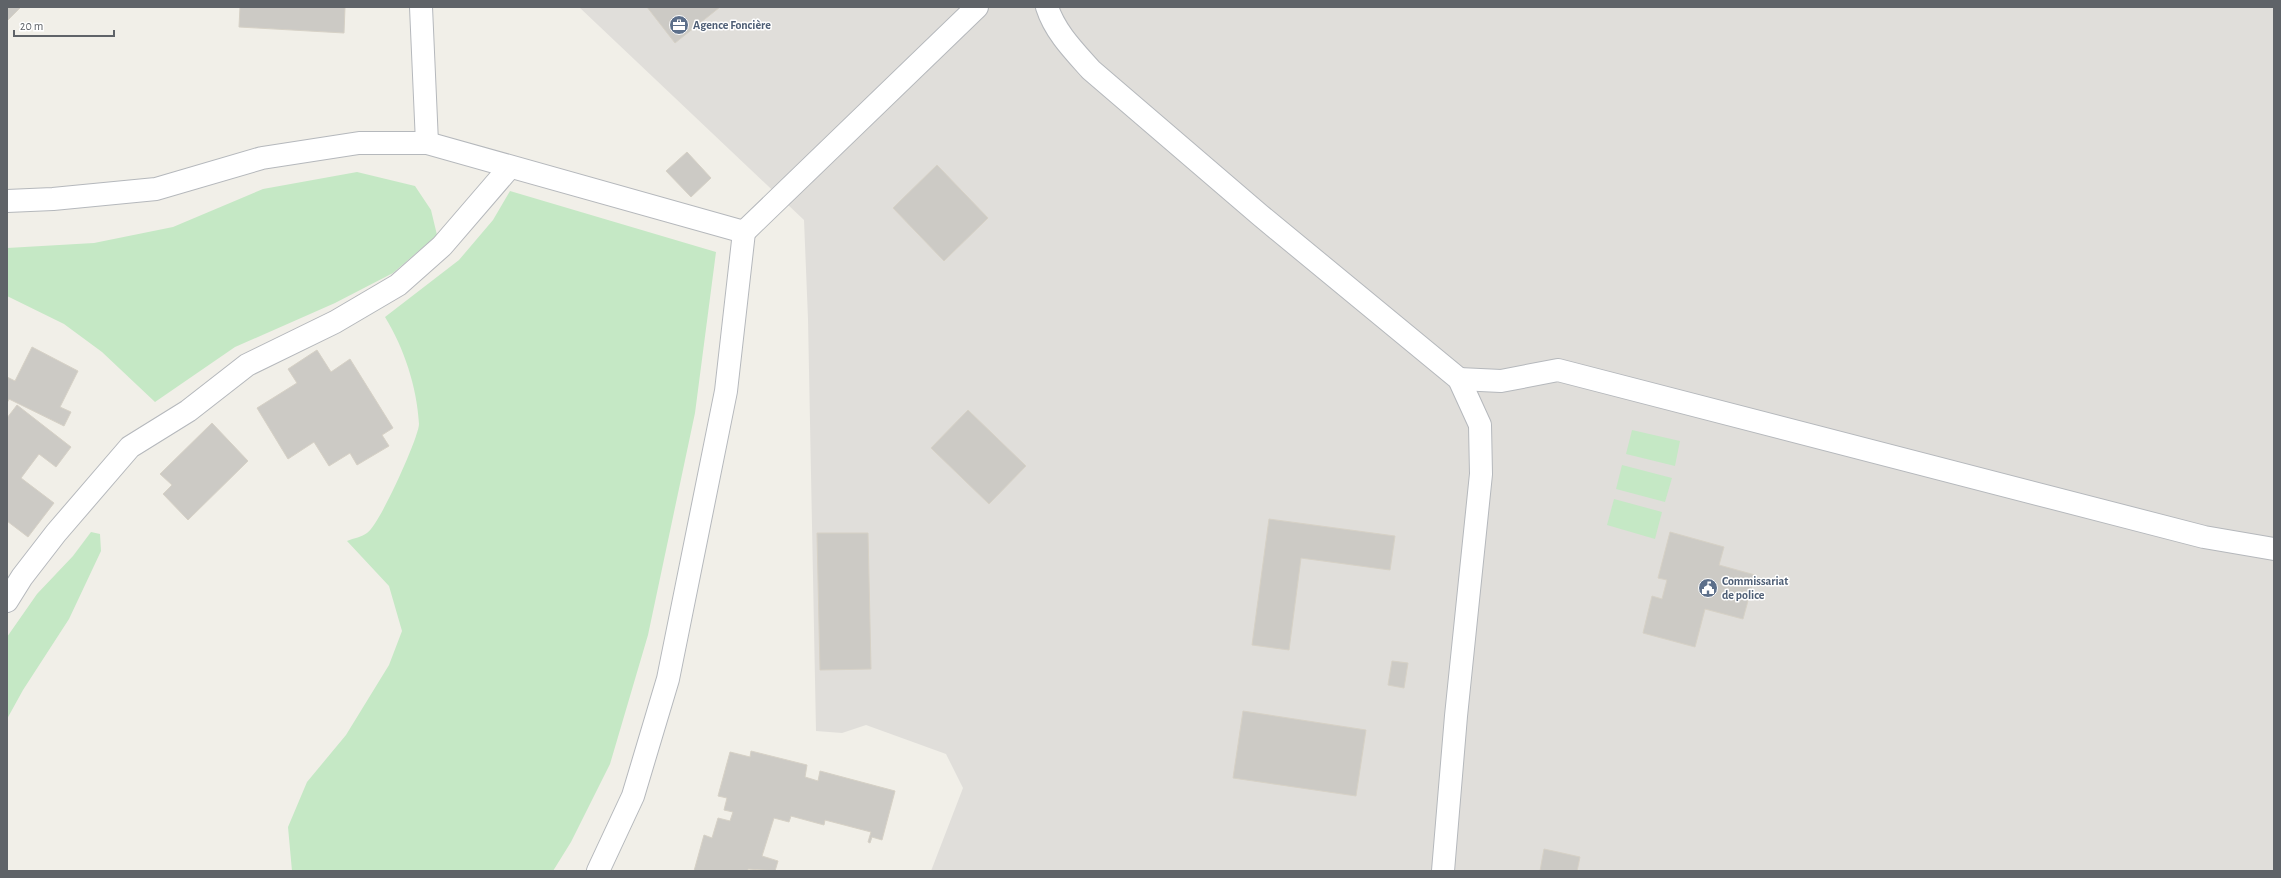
<svg xmlns="http://www.w3.org/2000/svg" width="2281" height="878" viewBox="0 0 2281 878" font-family="'Alegreya Sans',sans-serif">
  <rect width="100%" height="100%" fill="#f1efe8"/>
  <polygon fill="#e0deda" points="579,7 2274,7 2274,871 931,871 963,788 946,754 866,725 842,733 816,731 808,319 804,220"/>
  <g fill="#c5e8c5">
    <polygon points="357,172 415,186 431,210 437,235 393,273 335,303 235,347 155,402 102,352 64,324 7,296 7,248 94,243 173,227 263,189"/>
    <path d="M510,191l206,61 -21,161 -47,222 -38,129 -39,78 -18,29h-261l-4,-44 19,-45 39,-47 43,-70 13,-34 -13,-45 -42,-45c7,-3 15,-4 20,-8 12,-7 52,-96 52,-109 -2,-37 -15,-76 -34,-107l74,-57 34,-40z"/>
    <polygon points="1632,430 1680,441 1675,466 1626,454"/>
    <polygon points="1622,465 1672,478 1665,502 1616,489"/>
    <polygon points="1614,499 1662,512 1655,539 1607,525"/>
    <polygon points="91,532 100,534 101,551 69,619 23,690 7,719 7,637 37,594 73,556"/>
  </g>
  <g fill="#cccac5" stroke="#d6d1c6">
    <polygon points="7,7 21,7 7,21"/>
    <polygon points="240,7 345,7 344,33 239,27"/>
    <polygon points="647,7 720,7 675,43"/>
    <polygon points="687,152 711,178 691,197 666,171"/>
    <polygon points="937,165 988,218 944,261 893,208"/>
    <polygon points="32,347 78,371 60,407 71,412 64,426 9,399 7,403 7,377 15,381"/>
    <polygon points="317,350 331,372 350,359 393,428 382,435 389,446 357,465 350,453 329,466 314,442 288,459 257,408 297,383 288,369"/>
    <polygon points="17,405 71,447 56,467 39,454 21,478 54,503 28,537 7,521 7,418"/>
    <polygon points="968,410 1026,466 989,504 931,448"/>
    <polygon points="212,423 248,461 188,520 163,494 172,485 160,474"/>
    <polygon points="1269,519 1395,536 1390,570 1301,558 1289,650 1252,645"/>
    <polygon points="1670,532 1724,547 1719,565 1755,575 1743,619 1705,609 1695,647 1643,633 1652,596 1662,599 1667,580 1658,578"/>
    <polygon points="817,533 868,533 871,669 820,670"/>
    <polygon points="1392,661 1408,663 1404,688 1388,685"/>
    <polygon points="1243,711 1366,730 1356,796 1233,778"/>
    <polygon points="751,751 807,765 805,777 818,781 820,771 895,791 882,840 872,837 870,843 868,842 871,832 825,820 824,825 791,816 789,822 774,818 762,856 778,861 775,871 748,869 748,871 694,871 704,835 712,838 718,818 730,821 733,812 724,810 727,798 718,796 730,752 750,757"/>
    <polygon points="1544,849 1580,857 1577,871 1540,871"/>
  </g>
  <g fill="none" stroke-linecap="round" stroke-linejoin="round">
    <defs>
      <g id="street">
        <polyline points="421,7 427,143"/>
        <path d="M1047,7c8,25 27,44 44,63l169,145 199,164 21,46 1,49 -25,242 -13,155"/>
        <polyline points="7,201 53,199 156,189 262,158 359,143 427,143 744,232 977,7"/>
        <polyline points="1459,379 1501,381 1558,370 2204,537 2274,549"/>
        <polyline points="7,601 22,577 56,533 130,447 188,411 247,365 335,322 398,285 442,246 510,167"/>
        <polyline points="598,871 633,796 668,679 726,391 744,232"/>
      </g>
    </defs>
    <use href="#street" stroke="#b5b8bc" stroke-width="24"/>
    <use href="#street" stroke="#fff" stroke-width="22"/>
  </g>
  <defs>
    <symbol id="office-disc" viewBox="-11 -11 22 22"><circle r="9.5" fill="#5c6f8a" stroke="#fff"/><path d="M-6-3h4V-5.5h4V-3h4V5H-6ZM-1-4.5V-3h2v-1.5ZM-6 0V1H6V0Z" fill="#fff"/></symbol>
    <symbol id="civic-disc" viewBox="-11 -11 22 22"><circle r="9.5" fill="#5c6f8a" stroke="#fff"/><path d="M-.6-6.5H3V-4.5H.6V-3L4-1V1h2V6H-6V1h2V-1L-.6-3ZM-1.2 2.5V6h2.4V2.5Z" fill="#fff"/></symbol>
  </defs>
  <g fill-rule="evenodd">
    <use href="#office-disc" x="668" y="14" width="22" height="22"/>
    <use href="#civic-disc" x="1697" y="577" width="22" height="22"/>
  </g>
  <g text-anchor="middle" dominant-baseline="central" stroke-width="3" stroke-linejoin="round" paint-order="stroke">
    <g font-size="12" font-weight="bold" fill="#4e5e75" stroke="#fff" text-anchor="start">
      <text x="693" y="25">Agence Foncière</text>
      <text x="1722" y="581">Commissariat<tspan x="1722" dy="14">de police</tspan></text>
    </g>
  </g>
  <rect width="2281" height="878" fill="none" stroke="#5f6368" stroke-width="16"/>
  <path d="M14 30v6h100v-6" fill="none" stroke="#5f6368" stroke-width="2"/>
  <text x="20" y="30" font-size="12" fill="#5f6368" stroke="#ffffff" stroke-width="3" paint-order="stroke">20 m</text>
</svg>
